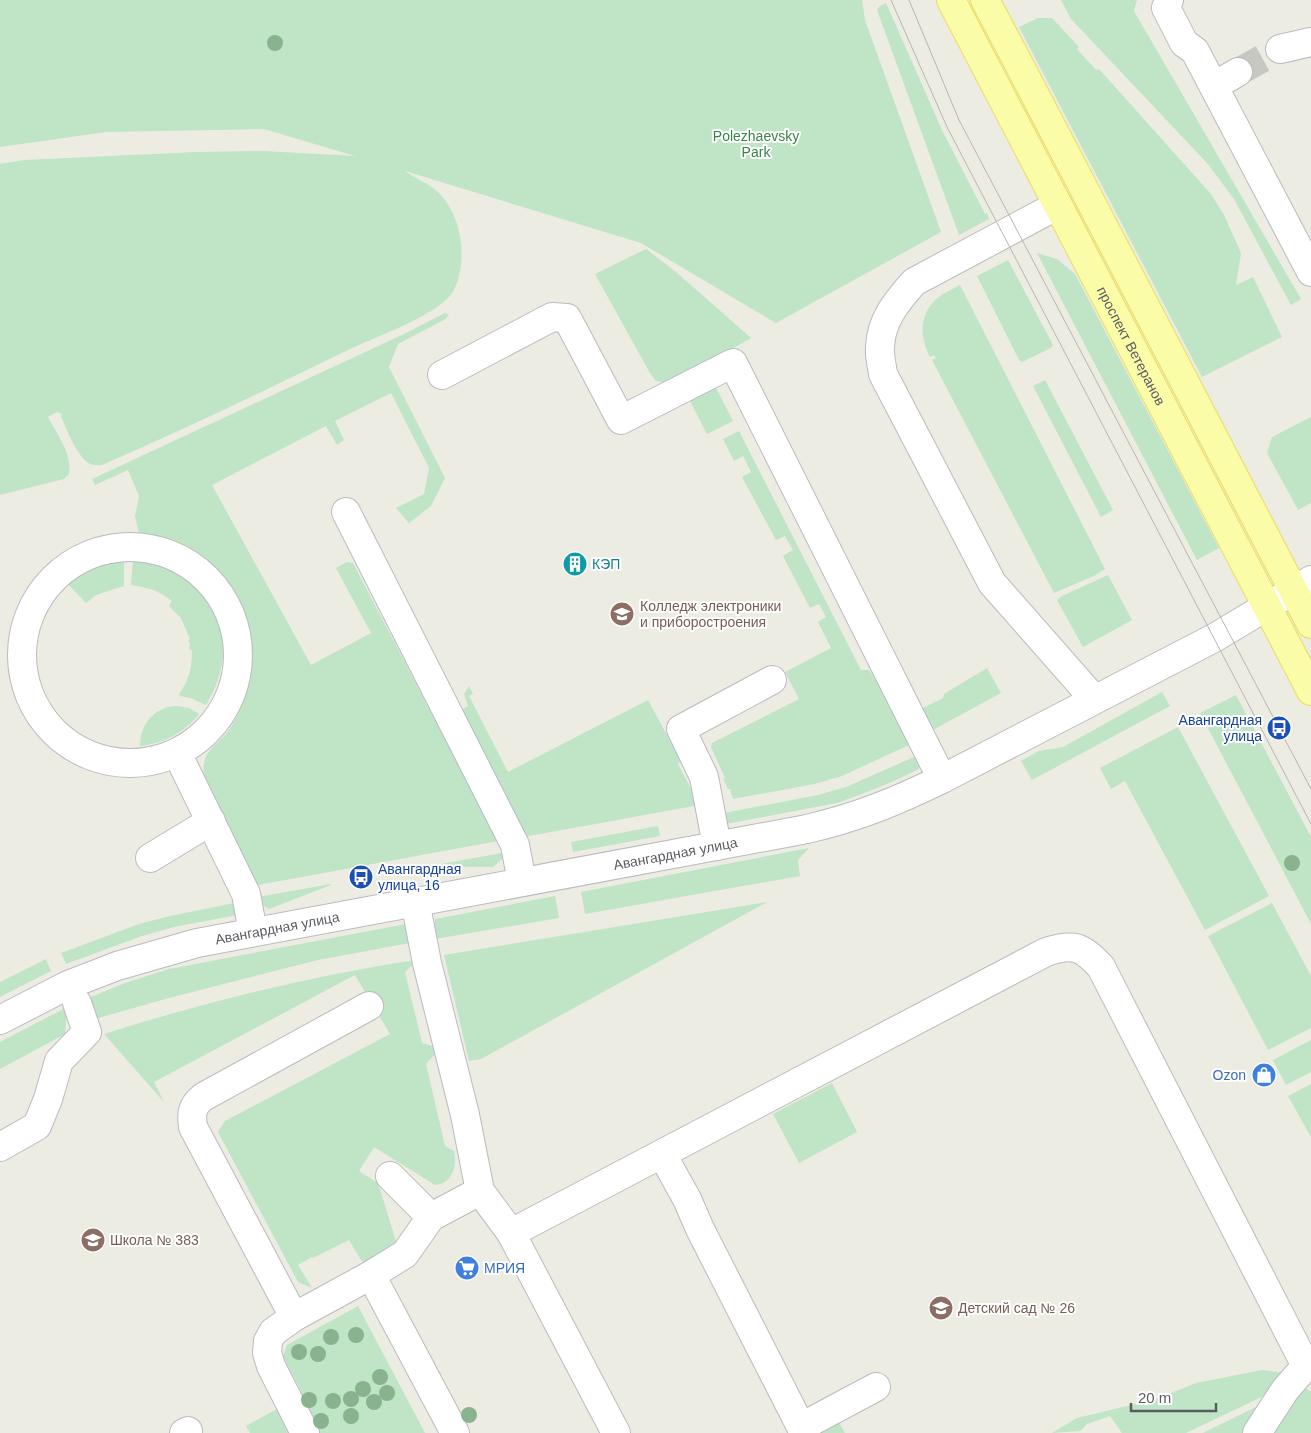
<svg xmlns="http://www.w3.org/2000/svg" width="1311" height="1433" viewBox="0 0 1311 1433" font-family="Helvetica,sans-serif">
  <rect width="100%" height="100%" fill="#edece2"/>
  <g fill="#bfe4c6">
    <path d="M0,0h862l3,20 76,212 -165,91 -135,-80 -236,-72c10,8 25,12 35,23 22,23 28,66 14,96 -5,9 -16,17 -25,22 -25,15 -53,25 -79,37 -82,40 -165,80 -248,116 -6,0 -11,1 -15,-3 -11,-9 -21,-33 -26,-46l1,-2 -5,-2 -9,5c10,19 24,36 21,57l-5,5 -64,16v-331l24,-4 172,-8 68,-1 91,5 -91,-27 -158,3 -106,15z"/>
    <polygon points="1061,0 1137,0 1134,11 1301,299 1291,305 1234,199 1207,163 1071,19"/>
    <polygon points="886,3 942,130 985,214 987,213 989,219 959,235 877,10 880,6"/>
    <polygon points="1038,18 1052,18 1079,47 1077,49 1096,70 1099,69 1211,194 1224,215 1241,253 1236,285 1253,277 1282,337 1202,377 1019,27"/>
    <polygon points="646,249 676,272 751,338 670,384 656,381 650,373 595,274"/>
    <polygon points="1037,253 1057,259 1075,274 1219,548 1197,560"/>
    <polygon points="1008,260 1053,345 1051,348 1022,362 1019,360 977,276"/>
    <path d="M960,285l145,284 -11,7 -40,17 -122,-233 4,-2 -2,-3 -4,2c-11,-21 -11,-45 9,-60 6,-5 14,-8 21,-12z"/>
    <path d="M445,313l4,2 -5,5 -46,24 -9,23 56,111 -14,28 -22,17 -13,-15 28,-14 5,-26 -38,-75 -56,28 9,19 -7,5 -11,-19 -114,59 99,180 60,-32 -35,-65 11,-6 6,1 145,278 -246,45 -48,-106c-4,-34 14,-31 28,-55 7,-12 12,-26 16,-39 4,-12 3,-25 2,-38 -1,-13 -2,-25 -6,-37 -13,-42 -63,-76 -105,-78l-4,-17 4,-20 -11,-26 -33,15 -3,-6 312,-145z"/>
    <polygon points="1045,380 1113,510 1101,517 1033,386"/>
    <polygon points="715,386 733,421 707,434 689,399"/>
    <polygon points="1311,417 1311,503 1298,510 1267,453 1272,437"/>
    <polygon points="739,431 861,670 869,670 876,680 909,745 842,776 814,784 733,799 730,789 728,789 723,779 725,778 711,747 712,743 799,699 785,672 831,648 818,622 826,617 819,604 810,608 783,556 793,550 785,536 776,540 742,477 751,472 743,456 734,461 723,439"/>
    <polygon points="118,558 124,558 124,586 96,595 86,603 67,583 105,560"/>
    <path d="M133,559c78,3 114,82 73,146l-16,-7 -10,-2 -1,-2c10,-13 13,-27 13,-44l-3,-1 1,-5 -2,-4 2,-1 -9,-21 -12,-12 3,-5c-12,-10 -26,-14 -41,-16z"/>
    <polygon points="1108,575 1132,620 1083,647 1057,600 1062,596"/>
    <polygon points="987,668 1001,693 931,731 921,709 943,698 944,694"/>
    <polygon points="469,686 473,694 469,696 508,772 648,700 681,761 678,764 696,798 694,806 524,837 459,711 468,706 464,694"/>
    <polygon points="1162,692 1170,706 1032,780 1021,761 1039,751 1063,747"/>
    <polygon points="1236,695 1311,837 1311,924 1200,713"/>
    <path d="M177,706l12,2 10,6c-14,18 -36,30 -59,32 0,-23 15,-39 37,-40z"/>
    <polygon points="1178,727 1269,896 1205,930 1125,781 1111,789 1100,768"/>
    <path d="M914,757l5,9v3c-27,14 -54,24 -82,34l-111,21 -2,-11 94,-18 28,-8z"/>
    <polygon points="658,826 660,836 573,852 571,842"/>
    <polygon points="809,848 798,860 800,876 585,914 581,892"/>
    <polygon points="502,853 502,859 493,867 430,867 430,866"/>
    <polygon points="331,884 331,885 269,909 263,905 258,897"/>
    <polygon points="555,896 559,918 435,939 434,931 435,919"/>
    <polygon points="239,902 237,915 174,927 142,936 66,964 61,953 139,924 170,916"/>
    <polygon points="767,902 481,1059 469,1061 444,955"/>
    <polygon points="1272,903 1311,976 1311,1028 1268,1050 1208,936"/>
    <polygon points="406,924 410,943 318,960 169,998 95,1019 86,999 125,983 169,969"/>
    <polygon points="46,959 51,971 0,997 0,982"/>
    <path d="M415,960l1,2 -11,10 17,71 14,4v6l-10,11 19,82 9,5c3,15 -1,32 -19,34l-61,-38 -15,24 19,12 18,58v5l-28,19 -7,-5 -12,-20 -36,18 -1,-1 -14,8 14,23 -14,-6 -80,-150 7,-11 165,-87 -35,-59 -201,107 10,20 -60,-68c101,-32 206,-58 311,-74z"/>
    <polygon points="67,1007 65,1034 0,1069 0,1042"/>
    <polygon points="1311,1040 1311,1072 1286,1085 1273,1060"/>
    <polygon points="832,1083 857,1132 799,1163 773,1114"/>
    <polygon points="1311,1084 1311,1137 1288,1096"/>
    <polygon points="358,1306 425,1433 314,1433 298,1393 301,1391 283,1356 287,1345"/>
    <polygon points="1262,1370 1285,1373 1272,1392 1186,1433 1122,1433 1110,1416 1087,1424 1080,1431 1052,1433 1077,1418 1156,1399 1196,1383"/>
    <polygon points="1303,1389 1307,1389 1311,1392 1311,1433 1270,1433"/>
    <polygon points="1264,1403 1244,1433 1203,1433"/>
    <polygon points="277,1409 288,1433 250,1433 246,1426"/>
    <polygon points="837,1419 845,1433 798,1433"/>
  </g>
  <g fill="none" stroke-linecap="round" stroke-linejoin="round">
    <polyline stroke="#c8c8c2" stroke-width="28" stroke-dasharray="28 14" stroke-linecap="butt" points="1238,72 1280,49"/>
    <defs>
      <g id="minor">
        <polyline points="1169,0 1166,8 1184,43 1195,51 1311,272"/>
        <polyline points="1280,49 1311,42"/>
        <polyline points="1214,86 1238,72"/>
        <path d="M1058,205l-144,77c-17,19 -33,38 -34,65 -1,8 2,18 3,27l109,209 102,116"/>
        <polyline points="442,375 552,317 567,318 621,420 733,363 942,779"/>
        <polyline points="346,512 515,845 522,882"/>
        <circle cx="130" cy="655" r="108"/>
        <polyline points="177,753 246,894 253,932"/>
        <polyline points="717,846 704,777 681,729 772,680"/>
        <polyline points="150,858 211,821"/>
        <polyline points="415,901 427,963 465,1115 480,1191 511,1233 616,1433"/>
        <path id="s1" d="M0,1020l68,-35 49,-19 80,-23 610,-114c51,-12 88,-27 135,-50l272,-141 97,-58"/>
        <polyline points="0,1147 37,1126 48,1099 59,1061 87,1032 77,1003"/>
        <polyline points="662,1154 687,1199 700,1229 801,1427 876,1387"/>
        <polyline points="390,1176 431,1217"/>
        <path d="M511,1233l535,-281c27,-9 36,-6 55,15l205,399 -21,24 -28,43"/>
        <path d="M294,1317l-101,-190c-2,-14 -1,-21 10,-30l166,-91"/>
        <polyline points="184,1433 188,1431"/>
        <polyline points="305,1433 271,1366 267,1353 268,1341 273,1332 294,1317 371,1275"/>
        <polyline points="455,1433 371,1275 405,1254 431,1217 480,1191"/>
      </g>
      <g id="major">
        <path id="s2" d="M951,0l360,691"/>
        <path d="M985,0c110,207 216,416 326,624"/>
      </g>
    </defs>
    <use href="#minor" stroke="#babac0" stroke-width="30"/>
    <use href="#major" stroke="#ebdd5c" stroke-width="30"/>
    <use href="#minor" stroke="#fff" stroke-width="28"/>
    <use href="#major" stroke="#fafca8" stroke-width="28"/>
    <g stroke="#b5b5b6" stroke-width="1">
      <polyline points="891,0 947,127 1311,824"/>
      <polyline points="909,0 959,120 1311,789"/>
    </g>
  </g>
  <g fill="#89b28e">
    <circle cx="275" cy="43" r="8"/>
    <circle cx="1292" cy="863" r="8"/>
    <circle cx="356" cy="1335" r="8"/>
    <circle cx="331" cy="1337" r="8"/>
    <circle cx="299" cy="1352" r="8"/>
    <circle cx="318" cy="1354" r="8"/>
    <circle cx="380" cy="1377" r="8"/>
    <circle cx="363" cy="1389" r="8"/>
    <circle cx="387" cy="1393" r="8"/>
    <circle cx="351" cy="1399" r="8"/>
    <circle cx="309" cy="1400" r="8"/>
    <circle cx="333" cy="1401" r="8"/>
    <circle cx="374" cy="1402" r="8"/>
    <circle cx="469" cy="1415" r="8"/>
    <circle cx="351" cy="1416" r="8"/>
    <circle cx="321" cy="1421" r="8"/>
  </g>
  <defs>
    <symbol id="building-disc" viewBox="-11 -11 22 22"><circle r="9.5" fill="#0f9aa8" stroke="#fff"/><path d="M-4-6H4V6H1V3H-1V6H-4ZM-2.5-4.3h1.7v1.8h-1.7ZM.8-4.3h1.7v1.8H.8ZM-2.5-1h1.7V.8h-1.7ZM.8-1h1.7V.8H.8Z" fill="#fff"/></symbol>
    <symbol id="university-disc" viewBox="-11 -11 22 22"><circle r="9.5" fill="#8d6e63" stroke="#fff"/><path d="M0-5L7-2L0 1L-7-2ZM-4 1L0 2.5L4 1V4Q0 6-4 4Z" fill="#fff"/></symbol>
    <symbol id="bus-disc" viewBox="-11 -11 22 22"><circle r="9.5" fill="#1a4fb4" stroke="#fff"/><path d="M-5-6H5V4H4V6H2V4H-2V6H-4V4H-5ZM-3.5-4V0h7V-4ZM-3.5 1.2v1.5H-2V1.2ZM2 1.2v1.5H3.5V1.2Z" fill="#fff"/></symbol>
    <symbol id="shop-disc" viewBox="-11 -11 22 22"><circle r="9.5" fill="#3f7fe0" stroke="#fff"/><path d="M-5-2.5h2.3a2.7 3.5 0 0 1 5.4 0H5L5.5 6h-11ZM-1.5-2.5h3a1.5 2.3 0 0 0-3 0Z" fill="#fff"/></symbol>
    <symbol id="school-disc" viewBox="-11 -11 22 22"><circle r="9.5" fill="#8d6e63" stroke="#fff"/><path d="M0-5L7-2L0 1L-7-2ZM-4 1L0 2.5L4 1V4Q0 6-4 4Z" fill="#fff"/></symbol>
    <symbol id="supermarket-disc" viewBox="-11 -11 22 22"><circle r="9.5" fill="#3f7fe0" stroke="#fff"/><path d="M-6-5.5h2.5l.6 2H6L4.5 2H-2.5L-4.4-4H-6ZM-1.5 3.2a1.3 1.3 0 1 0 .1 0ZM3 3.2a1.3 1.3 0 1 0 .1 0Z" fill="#fff"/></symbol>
  </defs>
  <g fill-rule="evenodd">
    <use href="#building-disc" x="561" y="550" width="28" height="28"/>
    <use href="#university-disc" x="608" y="600" width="28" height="28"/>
    <use href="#bus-disc" x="1265" y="714" width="28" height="28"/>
    <use href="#bus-disc" x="347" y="863" width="28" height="28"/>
    <use href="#shop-disc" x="1250" y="1061" width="28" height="28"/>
    <use href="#school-disc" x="79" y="1226" width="28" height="28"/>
    <use href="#supermarket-disc" x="453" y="1254" width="28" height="28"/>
    <use href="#school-disc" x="927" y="1294" width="28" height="28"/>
  </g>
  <g text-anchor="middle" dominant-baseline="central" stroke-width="4" stroke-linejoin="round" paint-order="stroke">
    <g font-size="14" fill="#388349" stroke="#fff">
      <text x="756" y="136">Polezhaevsky<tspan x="756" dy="16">Park</tspan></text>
    </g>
    <g font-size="14" fill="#5a5c62" stroke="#fff">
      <text stroke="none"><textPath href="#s2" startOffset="390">проспект Ветеранов</textPath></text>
      <text stroke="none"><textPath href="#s1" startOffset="699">Авангардная улица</textPath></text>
      <text stroke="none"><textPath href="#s1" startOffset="294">Авангардная улица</textPath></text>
    </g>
    <g font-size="14" fill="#0d838f" stroke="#fff" text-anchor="start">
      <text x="592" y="564">КЭП</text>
    </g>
    <g font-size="14" fill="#785e54" stroke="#fff" text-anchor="start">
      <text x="640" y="606">Колледж электроники<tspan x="640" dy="16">и приборостроения</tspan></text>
      <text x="110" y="1240">Школа № 383</text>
      <text x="958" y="1308">Детский сад № 26</text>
    </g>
    <g font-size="14" fill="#164399" stroke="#fff" text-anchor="end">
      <text x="1262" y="720">Авангардная<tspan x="1262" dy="16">улица</tspan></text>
      <text x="378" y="869" text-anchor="start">Авангардная<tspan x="378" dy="16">улица, 16</tspan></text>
    </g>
    <g font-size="14" fill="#366cbe" stroke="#fff" text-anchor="end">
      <text x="1246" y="1075">Ozon</text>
      <text x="484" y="1268" text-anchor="start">МРИЯ</text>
    </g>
  </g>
  <path d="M1131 1403v8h85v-8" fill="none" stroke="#5a5c62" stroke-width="2.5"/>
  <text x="1138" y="1403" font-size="15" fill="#5a5c62" stroke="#ffffff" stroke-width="4" paint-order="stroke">20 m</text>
</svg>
